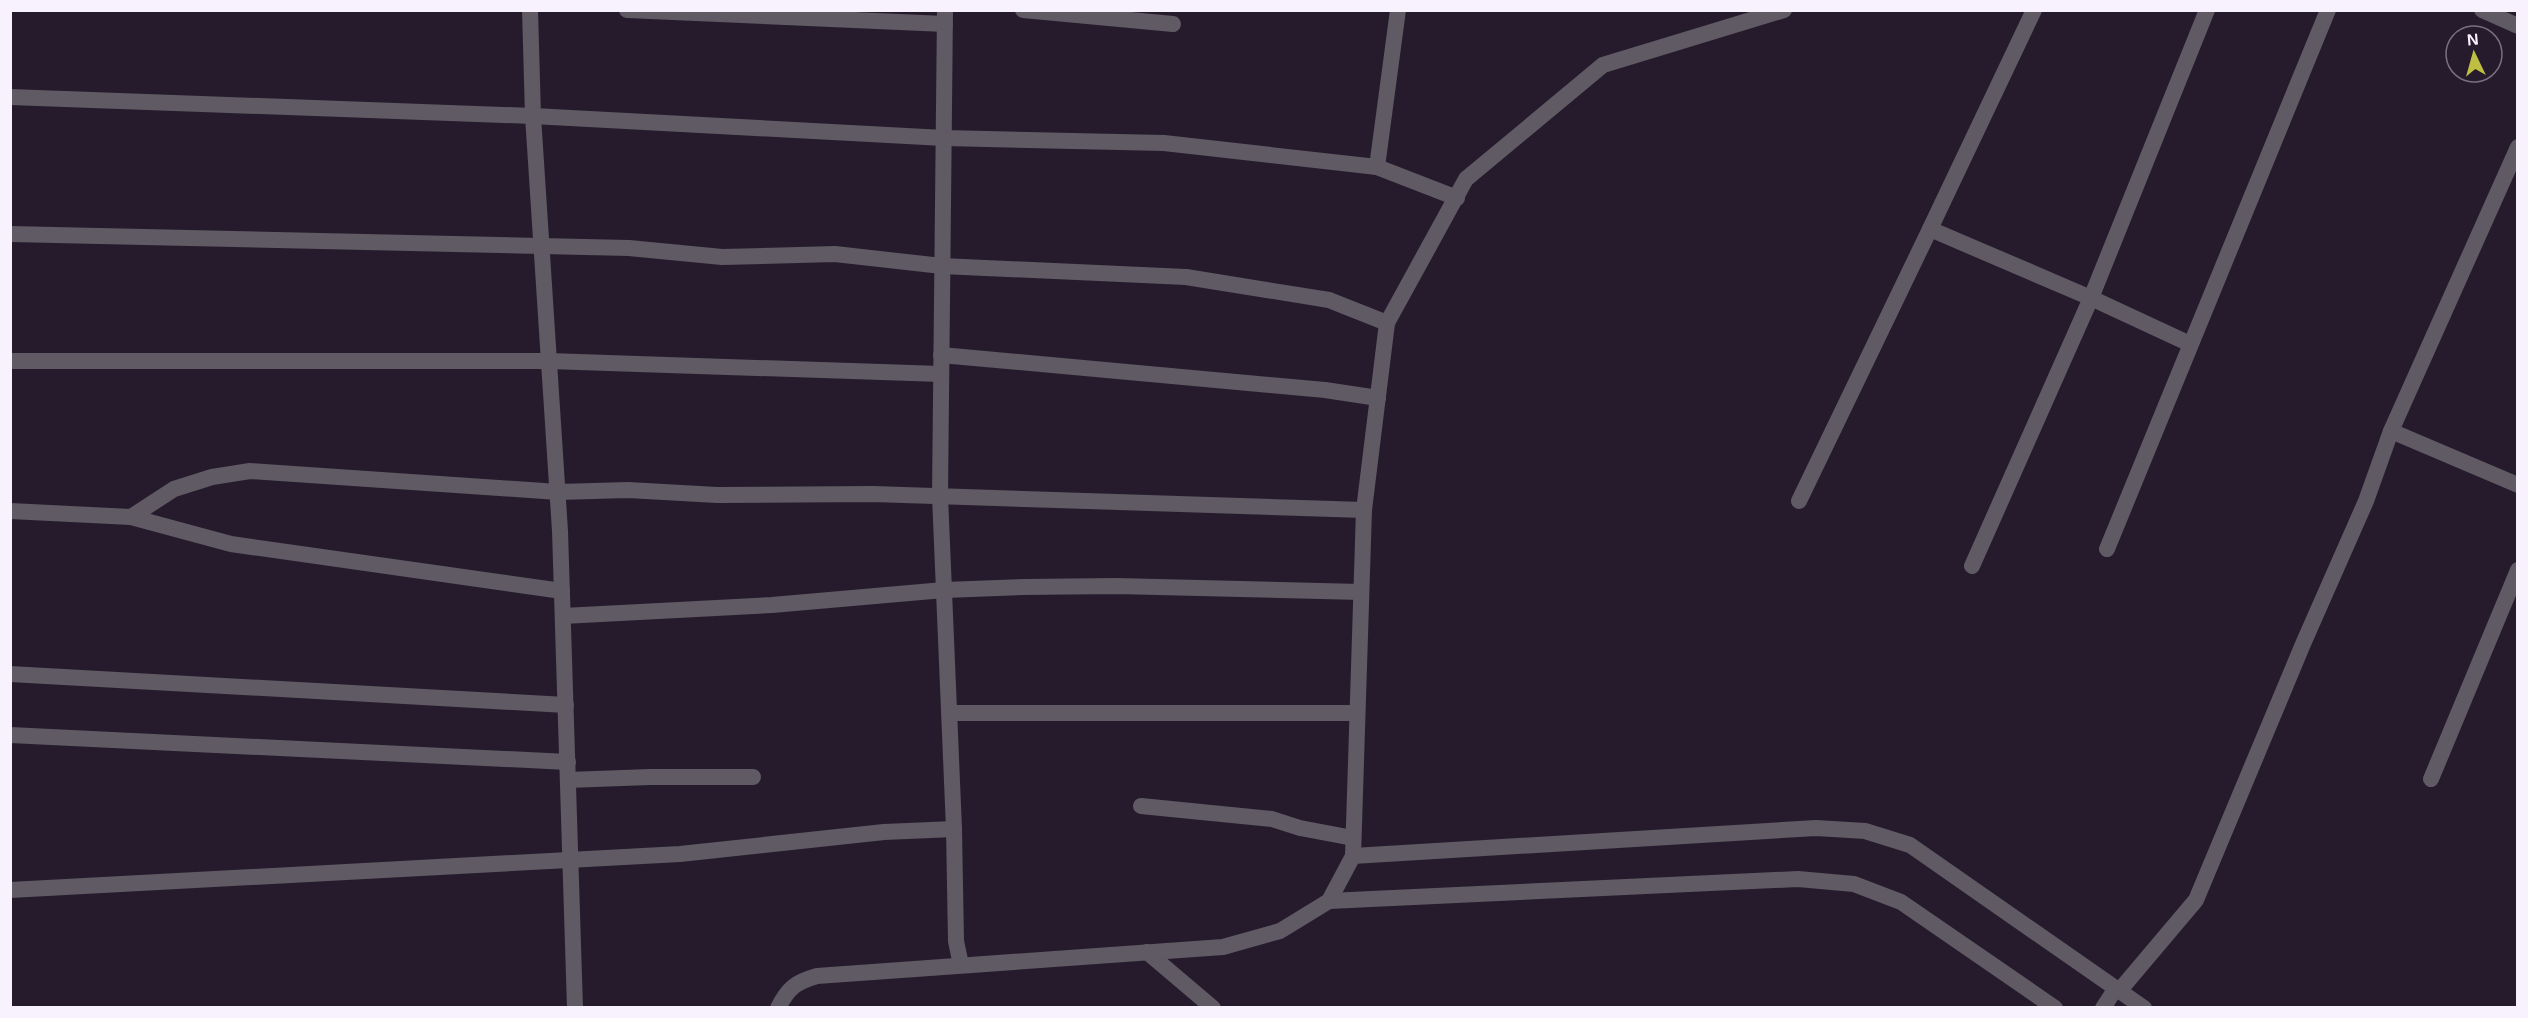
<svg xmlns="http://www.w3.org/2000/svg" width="2528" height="1018" viewBox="0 0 2528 1018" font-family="Helvetica,sans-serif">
  <rect width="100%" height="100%" fill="#251b2d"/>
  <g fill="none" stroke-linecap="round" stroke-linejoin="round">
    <g stroke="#5f5a63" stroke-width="16">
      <polyline points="627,10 945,24"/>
      <polyline points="945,10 940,496 954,829 956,941 961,965"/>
      <polyline points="1023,10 1173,24"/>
      <polyline points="1398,10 1377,167 1457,198"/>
      <polyline points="2034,10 1930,229 2091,298 2190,344"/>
      <polyline points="2482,10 2518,26"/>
      <polyline points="10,97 533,116 530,10"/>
      <polyline points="10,234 629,248 722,257 835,254 942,266 1186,277 1329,300 1387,323"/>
      <polyline points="941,355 1325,390 1378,398"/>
      <polyline points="10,361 549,361 941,374"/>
      <polyline points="2391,431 2518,147"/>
      <polyline points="1799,501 1930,229"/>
      <polyline points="10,511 131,517 231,544 562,591"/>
      <polyline points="131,517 174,489 212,477 250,471 558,492 628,490 717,495 873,494 1364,510"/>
      <polyline points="2107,549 2328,10"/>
      <polyline points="1972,566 2091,298 2207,10"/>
      <polyline points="563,616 772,605 944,590 1024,587 1116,586 1361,592"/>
      <polyline points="10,674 566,705"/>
      <polyline points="950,713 1357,713"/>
      <polyline points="10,735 568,762"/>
      <polyline points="2431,779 2518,570"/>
      <polyline points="568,780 650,777 753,777"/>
      <polyline points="1141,806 1272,819 1300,828 1353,838"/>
      <polyline points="1353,856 1816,828 1865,831 1910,845 2144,1008"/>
      <polyline points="10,890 680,854 884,832 954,829"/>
      <polyline points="1329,901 1798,879 1854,884 1901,902 2055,1008"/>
      <polyline points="1147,952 1213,1008"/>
      <polyline points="575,1008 560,531 533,116 944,138 1164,143 1377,167"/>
      <polyline points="2103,1008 2116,988 2120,990 2196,900 2303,644 2366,501 2391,431 2518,485"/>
    </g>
    <path stroke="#5f5a63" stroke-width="16" d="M778,1008c10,-20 18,-26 39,-32l406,-29 57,-16 49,-30 24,-45 11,-346 23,-187 79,-144 137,-114 181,-55"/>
  </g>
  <rect width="2528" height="1018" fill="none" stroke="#f8f1fe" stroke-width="24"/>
  <g transform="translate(2474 54) rotate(355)"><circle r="28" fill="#251b2d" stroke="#797181" stroke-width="1.5"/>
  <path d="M0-4.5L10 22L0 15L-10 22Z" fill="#bebf42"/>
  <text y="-9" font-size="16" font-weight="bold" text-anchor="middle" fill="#f8f1fe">N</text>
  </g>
</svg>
